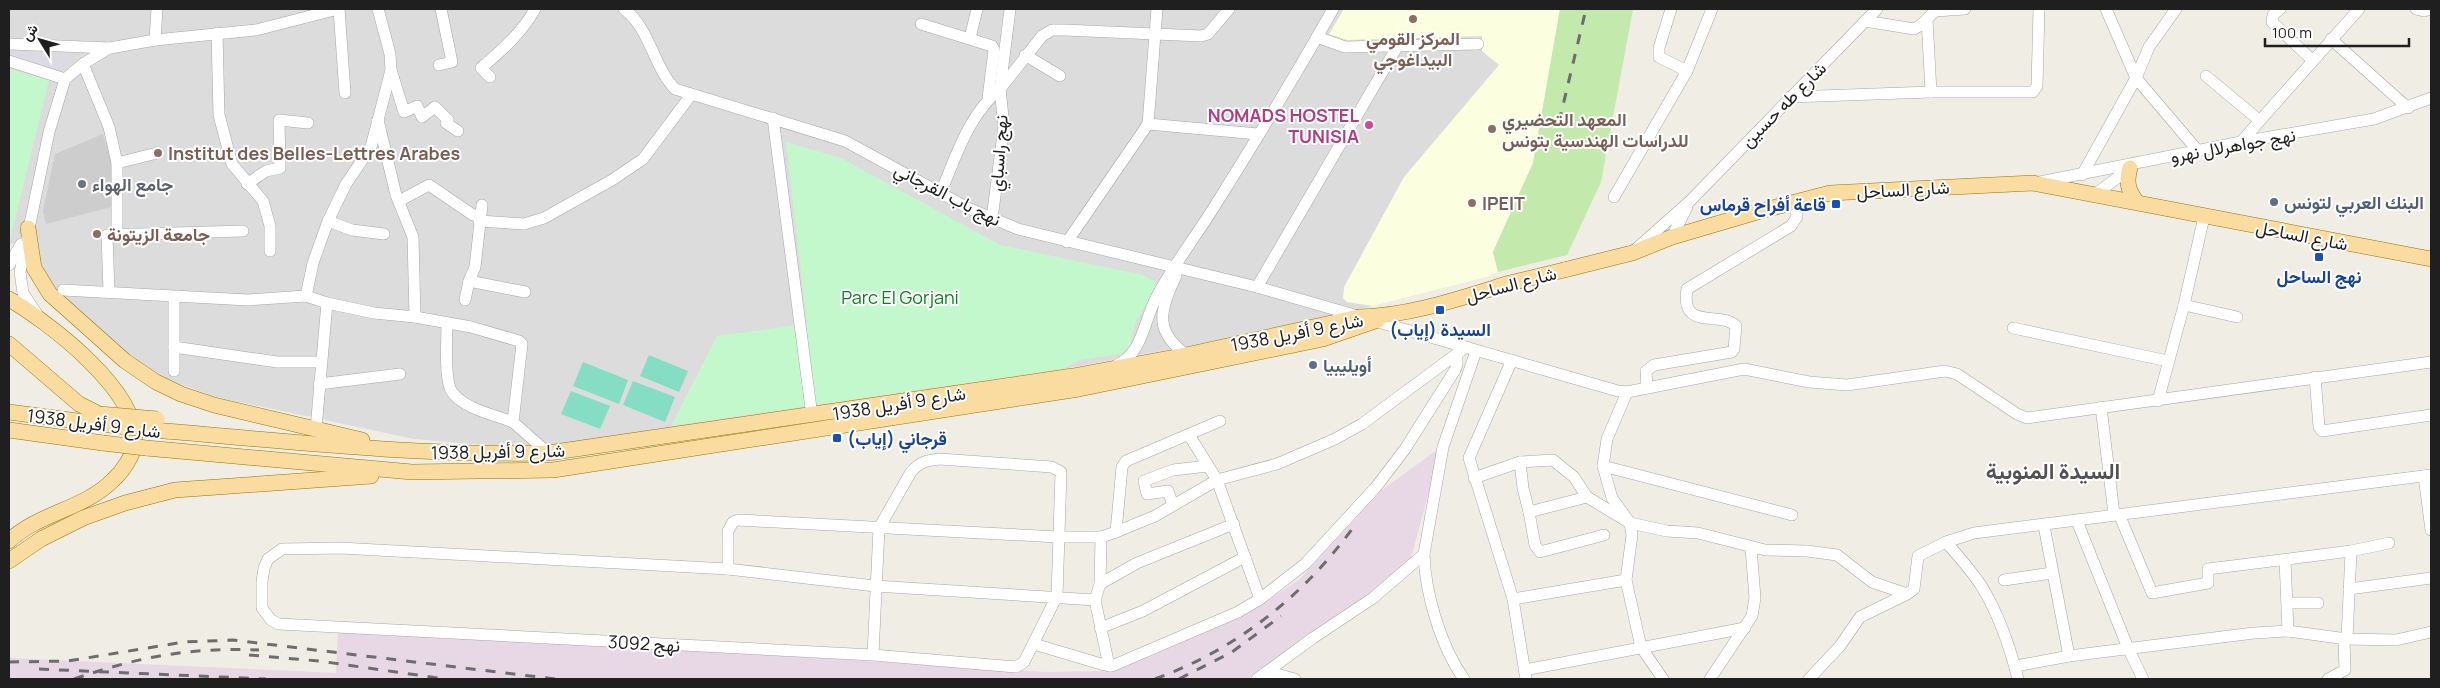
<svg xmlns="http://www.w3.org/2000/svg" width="2440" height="688" viewBox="0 0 2440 688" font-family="Manrope,Vazirmatn,sans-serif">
  <rect width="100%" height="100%" fill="#f0ede5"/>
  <polygon fill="#dddcdc" points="9,9 1560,9 1493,252 1498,272 1487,277 1373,306 1199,344 1063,369 558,445 484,445 414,439 216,397 160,377 126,357 52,290 34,265 31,242 9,244"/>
  <polygon fill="#e8d7e4" points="1441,447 1409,565 1248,679 9,679 9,658 336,673 338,629 1046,672 1107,671 1147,658 1248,613 1300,579 1382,490"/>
  <polygon fill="#fbfedf" points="1344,9 1560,9 1533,163 1493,252 1498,272 1487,277 1373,306 1347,302 1343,298 1344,287 1404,177 1499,65 1482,51 1482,36 1347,40 1329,34"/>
  <polygon fill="#cdcdcd" points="103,134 106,144 110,142 115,206 46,224 43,211 55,154"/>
  <polygon fill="#c4e9ac" points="1560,9 1633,9 1601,182 1567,255 1498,272 1493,252 1533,163"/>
  <g fill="#c3f8cd">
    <polygon points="9,69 49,80 9,244"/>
    <polygon points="786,142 841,158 1000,245 1143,275 1154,281 1156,287 1136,321 1129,348 1121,354 1079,360 1063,369 671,426 717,336 807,324"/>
  </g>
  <g fill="#85ddc3">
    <polygon points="649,355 688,371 679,392 640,376"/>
    <polygon points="583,362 628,380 619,404 573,386"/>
    <polygon points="633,381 675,397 665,422 623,405"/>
    <polygon points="571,391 610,406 600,429 561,414"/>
  </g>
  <polygon fill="#dbdae5" points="9,51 68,57 68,61 64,66 55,67 9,55"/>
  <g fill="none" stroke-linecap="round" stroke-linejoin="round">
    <defs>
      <g id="minor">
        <polyline points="339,9 345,93"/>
        <path d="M624,9c26,19 29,57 51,80l170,52 123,67 50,21 239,58 361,104 9,1 117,-23 65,13 38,3 98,-14 12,3 60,40 10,4 404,-56"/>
        <polyline points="1671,9 1659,48 1659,57 1687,71"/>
        <polyline points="2106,9 2136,78 2198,151"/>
        <polyline points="2280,9 2273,15 2272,22 2312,60"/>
        <polyline points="2416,9 2424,11 2430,9"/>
        <polyline points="1927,19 1931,92"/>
        <polyline points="1865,21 1914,29 1921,25 1935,11 1965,9"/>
        <polyline points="921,24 992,46 994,50 988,98"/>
        <polyline points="217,33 219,115 232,164 263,201 270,226 270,251"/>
        <polyline points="1317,37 1345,47 1478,44"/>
        <polyline points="970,38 977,9"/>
        <polyline points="2331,39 2408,108"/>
        <polyline points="155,40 157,9"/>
        <polyline points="9,44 110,48 155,40 256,30 338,9"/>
        <polyline points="1025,55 1060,76"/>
        <polyline points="9,61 65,79"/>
        <polyline points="83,64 109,127 117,163 117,235"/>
        <polyline points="439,65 452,62 441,9"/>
        <polyline points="391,70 404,112 417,106 422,117 435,107 448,120 446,123 458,131"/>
        <polyline points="2206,76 2259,120"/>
        <path d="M490,77l-9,-9c21,-18 41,-35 54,-59"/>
        <polyline points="1790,97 1931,92 2033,92 2037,86 2039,9"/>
        <polyline points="773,118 812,416"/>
        <polyline points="378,120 396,195 413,237 415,317"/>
        <polyline points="1148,124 1258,134"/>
        <polyline points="2241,142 2359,9"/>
        <polyline points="117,163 157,153"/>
        <polyline points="2082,175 2136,78 2149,47 2176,9"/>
        <polyline points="2040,182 2241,142 2374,119 2431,98"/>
        <polyline points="247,184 266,171 280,168 279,120 308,123"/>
        <path d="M941,192c15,-36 28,-78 59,-103l10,-80"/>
        <polyline points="2094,195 2132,167"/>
        <polyline points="1614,197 1687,71 1712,9"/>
        <polyline points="399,201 429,185 473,215 480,216"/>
        <polyline points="992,219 1004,126 1000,89 1042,36 1052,30 1064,30 1201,36 1208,34 1229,9"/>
        <polyline points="328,221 352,230 384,234"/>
        <polyline points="479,221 524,224 544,218 612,180 643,159 691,95"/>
        <polyline points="1672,237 1687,207"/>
        <polyline points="1067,242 1148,124 1157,9"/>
        <polyline points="1637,248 1690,201 1877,9"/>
        <polyline points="9,265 21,244"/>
        <path d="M1176,276c-17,36 -23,57 15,82"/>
        <polyline points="469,281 525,292"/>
        <polyline points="1257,287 1397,47"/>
        <polyline points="63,290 248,300 306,296 327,303 316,429"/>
        <polyline points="109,291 107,235 243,231"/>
        <polyline points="306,296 313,263 328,221 346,184 371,147 391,70 390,54 378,9"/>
        <polyline points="465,300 469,281 475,267 482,205"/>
        <polyline points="327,303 374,313 415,317 471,327 519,341 522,344 513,422 548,453"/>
        <polyline points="2184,305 2237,317"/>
        <polyline points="37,314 23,293 20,272 49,132 65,79 83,64 109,48"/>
        <path d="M447,323c0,15 -3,58 5,69 12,17 43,23 61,30"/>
        <polyline points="2013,328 2168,361"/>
        <polyline points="174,347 277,362 320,362"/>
        <polyline points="1512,360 1469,458 1513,599 1526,679"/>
        <path d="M1117,365c27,-14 26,-43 40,-69 17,-32 40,-61 59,-92 40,-64 80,-129 117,-195"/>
        <polyline points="174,371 174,297"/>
        <polyline points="2315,377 2319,427 2322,431 2431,415"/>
        <polyline points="319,384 400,374"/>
        <path d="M1647,388l-1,-17 8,-6 78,-13 2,-3 2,-23c-16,-16 -56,6 -49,-37l104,-63 6,-9 -2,-16"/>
        <polyline points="1627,392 1607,439 1603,466 1612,498 1630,523 1632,535 1626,580 1641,647 1663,679"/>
        <polyline points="2158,401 2184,305 2204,217"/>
        <polyline points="2101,407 2114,514"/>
        <polyline points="1189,435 1217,480 1260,599"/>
        <polyline points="1520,462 1523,488 1529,512 1587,497"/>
        <polyline points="1603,466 1792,515"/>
        <polyline points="2424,476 2431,530"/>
        <polyline points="1474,478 1520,462 1553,460 1574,477 1587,497 1630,523 1667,531 1698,533 1765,550 1807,551 1837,555 1872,582 1907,594 1914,589 1918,556 1946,542 1974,533 2431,475"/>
        <polyline points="1173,505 1168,491 1147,494 1144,481 1173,470 1208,466"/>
        <polyline points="1529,512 1535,545 1540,552 1604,535"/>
        <polyline points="2119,514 2152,593 2208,583 2208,569 2351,551 2389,543"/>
        <polyline points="2077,521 2128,648 2143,679"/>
        <polyline points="2044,526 2069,656"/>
        <polyline points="1116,532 1122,467 1126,461 1220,421"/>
        <polyline points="1101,537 1100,584 1095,600 1109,666"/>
        <path d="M1946,542c12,14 26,29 36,45 17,28 28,60 36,92"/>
        <polyline points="2285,560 2288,631"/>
        <polyline points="728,569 728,531 733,522 738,520 1058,537 1101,537 1116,532 1155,516 1217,480 1277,464 1335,439 1362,424 1466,347"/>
        <polyline points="2004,580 2052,573"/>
        <polyline points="1100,584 1137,563 1234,524"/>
        <polyline points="2349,589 2431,578"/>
        <polyline points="1513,599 1626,580"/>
        <polyline points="2288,603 2318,603"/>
        <polyline points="1100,628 1143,611 1245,557"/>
        <polyline points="2347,639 2351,551"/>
        <polyline points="1034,644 1101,664 1112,666 1238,612 1260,599 1305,564 1376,487 1405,449 1455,370 1457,364 1457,354"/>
        <path d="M873,655l6,-127 32,-56c9,-10 14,-11 28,-13l113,8 9,5 -4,124 -33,66 -8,5 -143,-12 -594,-31 -8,-4 -9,-12v-26l2,-14 4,-9 14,-10 58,-1 388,21 147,17 220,14"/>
        <polyline points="2016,666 2069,656 2254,633 2288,631 2347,639 2396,640 2431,632"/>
        <polyline points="1524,670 1745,628"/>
        <polyline points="1268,672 1295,679"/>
        <polyline points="1257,679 1313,638 1373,598 1424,554"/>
        <path d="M1464,679c-23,-32 -39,-86 -40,-125l19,-107 33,-96"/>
        <polyline points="1710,679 1752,616 1755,598 1751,548"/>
        <polyline points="1809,679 1840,646 1860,617 1907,594"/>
        <polyline points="2328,679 2345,670 2344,639"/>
      </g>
      <g id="major">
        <path d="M2130,168c-4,14 -2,22 6,33"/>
        <polyline points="28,228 34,268 50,294 125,361 156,382 181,394 214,405 362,440"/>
        <polyline points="1564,270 1632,253 1672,237 1757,212 1830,193 2033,183 2431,259"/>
        <path d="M9,299c39,23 129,91 126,142 -1,14 -12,30 -22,39 -28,29 -75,33 -104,61"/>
        <polyline points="9,344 79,404 99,414"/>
        <polyline points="9,412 100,424"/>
        <polyline points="9,430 103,443"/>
        <path d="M154,430c131,11 262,26 394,23l525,-77 113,-21 173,-38c51,-1 102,-19 151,-34"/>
        <polyline points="146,448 412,472 553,470 1079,389 1323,339 1378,320"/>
        <polyline points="9,561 41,539 83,518 125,503 175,490 371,476"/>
      </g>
    </defs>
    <use href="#minor" stroke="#a6a6a6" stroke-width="12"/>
    <use href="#major" stroke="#977403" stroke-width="16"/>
    <use href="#minor" stroke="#fff" stroke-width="11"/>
    <use href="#major" stroke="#fadca0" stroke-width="15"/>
    <g stroke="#6d6d6d" stroke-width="3" stroke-dasharray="10 10" stroke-linecap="butt">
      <polyline points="1559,122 1586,9"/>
      <polyline points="249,655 319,661 445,679"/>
      <polyline points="9,662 68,661 184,642 233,640 555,679"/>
      <polyline points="39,669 266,679"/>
      <path d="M74,679c64,-22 116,-32 185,-29"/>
      <path d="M1155,679c82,-30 149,-83 200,-154"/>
      <polyline points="1179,679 1232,652 1281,616"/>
    </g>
    <defs>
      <g id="major-bridge">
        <polyline points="1510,283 1564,270"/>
        <polyline points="99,414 157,419"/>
        <polyline points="100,424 154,430"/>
        <polyline points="103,443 146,448"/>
      </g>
    </defs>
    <use href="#major-bridge" stroke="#977403" stroke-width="16" stroke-linecap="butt"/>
    <use href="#major-bridge" stroke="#fadca0" stroke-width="15"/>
  </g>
  <g fill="#8d6e63" stroke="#fff" stroke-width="2">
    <circle cx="1413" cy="19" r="5"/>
    <circle cx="1492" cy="129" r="5"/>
    <circle cx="158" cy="153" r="5"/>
    <circle cx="1472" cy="203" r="5"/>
    <circle cx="97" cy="234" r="5"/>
  </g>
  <circle fill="#d1479c" stroke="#fff" stroke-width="2" cx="1369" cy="125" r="5"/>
  <circle fill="#6b7280" stroke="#fff" stroke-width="2" cx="82" cy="184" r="5"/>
  <g fill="#5c6f8a" stroke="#fff" stroke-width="2">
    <circle cx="2274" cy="202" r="5"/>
    <circle cx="1313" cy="365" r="5"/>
  </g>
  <g fill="#1a4fb4" stroke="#fff" stroke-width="2">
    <rect x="1831" y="199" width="10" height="10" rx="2.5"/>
    <rect x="2314" y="252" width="10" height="10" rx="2.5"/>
    <rect x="1435" y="305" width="10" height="10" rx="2.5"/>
    <rect x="832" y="433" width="10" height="10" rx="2.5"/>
  </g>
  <g text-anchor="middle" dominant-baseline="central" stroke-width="4" stroke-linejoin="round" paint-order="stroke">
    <g font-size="18" font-weight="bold" fill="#785e54" stroke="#fff" text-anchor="start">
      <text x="1413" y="38" text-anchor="middle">المركز القومي<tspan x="1413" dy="21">البيداغوجي</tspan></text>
      <text x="1502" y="119">المعهد التحضيري<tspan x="1502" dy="21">للدراسات الهندسية بتونس</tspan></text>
      <text x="168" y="153">Institut des Belles-Lettres Arabes</text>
      <text x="1482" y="203">IPEIT</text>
      <text x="107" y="234">جامعة الزيتونة</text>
    </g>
    <g font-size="18" fill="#1f1f1f" stroke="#fff">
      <text transform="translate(1783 104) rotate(-45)">شارع طه حسين</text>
      <text transform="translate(2233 145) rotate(-10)">نهج جواهرلال نهرو</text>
      <text transform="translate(998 153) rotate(-86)">نهج راسباي</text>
      <text transform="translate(1903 189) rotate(-3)">شارع الساحل</text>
      <text transform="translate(948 194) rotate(27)">نهج باب القرجاني</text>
      <text transform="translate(2302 235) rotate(11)">شارع الساحل</text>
      <text transform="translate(1511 284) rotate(-15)">شارع الساحل</text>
      <text transform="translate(1297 332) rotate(-11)">شارع 9 أفريل 1938</text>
      <text transform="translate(899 403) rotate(-9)">شارع 9 أفريل 1938</text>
      <text transform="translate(94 423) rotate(7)">شارع 9 أفريل 1938</text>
      <text transform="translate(498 451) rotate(-1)">شارع 9 أفريل 1938</text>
      <text transform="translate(644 643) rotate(3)">نهج 3092</text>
    </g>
    <g font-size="18" font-weight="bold" fill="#b23c85" stroke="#fff" text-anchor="end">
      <text x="1359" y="115">NOMADS HOSTEL<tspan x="1359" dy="21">TUNISIA</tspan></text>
    </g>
    <g font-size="18" font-weight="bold" fill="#5b616d" stroke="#fff" text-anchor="start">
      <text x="92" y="184">جامع الهواء</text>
    </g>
    <g font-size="18" font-weight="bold" fill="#4e5e75" stroke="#fff" text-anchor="start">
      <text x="2284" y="202">البنك العربي لتونس</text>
      <text x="1323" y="365">أويليبيا</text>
    </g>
    <g font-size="18" font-weight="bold" fill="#164399" stroke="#fff">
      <text x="1826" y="204" text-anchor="end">قاعة أفراح قرماس</text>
      <text x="2319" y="276">نهج الساحل</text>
      <text x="1440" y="329">السيدة (إياب)</text>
      <text x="847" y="438" text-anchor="start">قرجاني (إياب)</text>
    </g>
    <g font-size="18" fill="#0e7c21" stroke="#fff">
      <text x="900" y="297">Parc El Gorjani</text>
    </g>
    <g font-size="22" font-weight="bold" fill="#525252" stroke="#fff">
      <text x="2053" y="471">السيدة المنوبية</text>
    </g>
  </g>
  <rect width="2440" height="688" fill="none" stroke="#1f1f1f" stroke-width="20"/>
  <g transform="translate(40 40) rotate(307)" stroke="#ffffff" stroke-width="4" paint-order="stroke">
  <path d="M0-4L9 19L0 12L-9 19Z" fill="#1f1f1f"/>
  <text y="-8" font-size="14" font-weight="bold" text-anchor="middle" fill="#1f1f1f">ش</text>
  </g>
  <path d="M2265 38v8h144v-8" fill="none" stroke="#1f1f1f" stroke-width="2.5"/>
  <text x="2272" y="38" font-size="15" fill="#1f1f1f" stroke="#ffffff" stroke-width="4" paint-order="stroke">100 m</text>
</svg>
